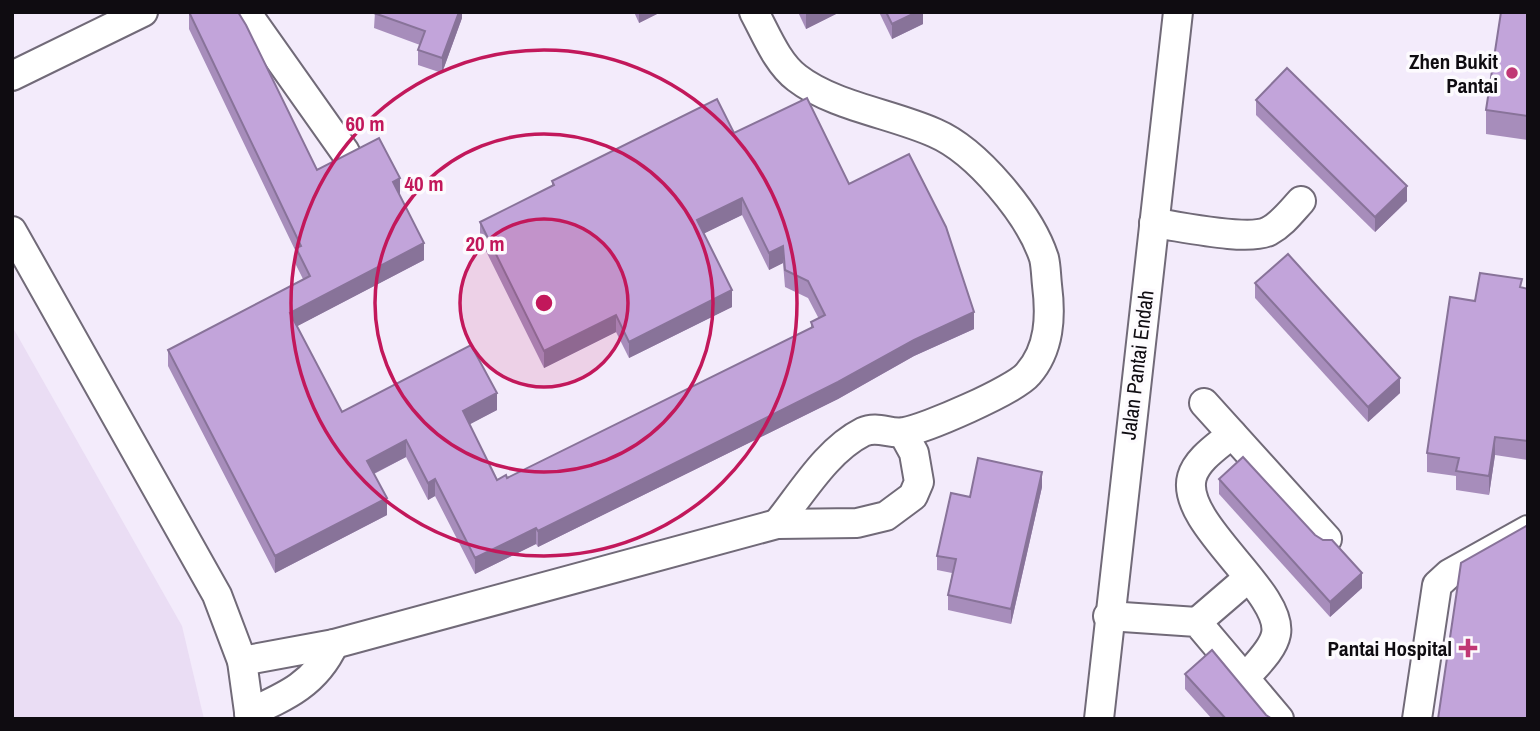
<svg xmlns="http://www.w3.org/2000/svg" width="1540" height="731" viewBox="0 0 1540 731" font-family="'Archivo Narrow',sans-serif">
  <rect width="100%" height="100%" fill="#f3ebfb"/>
  <polygon fill="#eaddf4" points="12,326 182,626 204,719 12,719"/>
  <g fill="none" stroke-linecap="round" stroke-linejoin="round">
    <defs>
      <g id="minor">
        <polyline points="246,12 345,152"/>
        <path d="M754,12c12,22 23,51 43,66 36,28 96,36 138,55 42,18 95,82 109,125 2,8 2,18 3,27 4,31 3,64 -19,89 -13,16 -103,55 -124,58 -14,3 -26,-7 -41,0 -36,18 -61,61 -86,92"/>
        <polyline points="12,76 143,12"/>
        <path d="M1154,223c25,3 94,19 115,8 13,-7 22,-19 32,-30"/>
        <polyline points="12,231 217,595 242,661 250,719"/>
        <polyline points="1204,403 1327,539"/>
        <path d="M1232,434c-14,12 -35,25 -40,43 -13,46 92,115 84,157 -3,16 -21,32 -31,44"/>
        <polyline points="1108,616 1197,622 1279,719"/>
        <polyline points="1197,622 1247,579"/>
        <polyline points="242,661 334,644 777,524 857,523 886,516 913,496 919,482 914,453 903,433"/>
        <path d="M249,713c38,-17 67,-30 85,-69"/>
        <polyline points="1099,719 1178,12"/>
        <polyline points="1417,719 1437,585 1449,574 1528,530"/>
      </g>
    </defs>
    <use href="#minor" stroke="#716a78" stroke-width="32"/>
    <use href="#minor" stroke="#fff" stroke-width="28"/>
  </g>
  <g fill="#a78dbb">
    <polygon points="189,12 317,170 400,195 399,195 424,260 297,326 342,412 497,410 469,424 497,480 507,478 811,328 811,322 819,319 808,298 785,287 783,263 769,270 742,215 704,233 732,307 629,358 616,332 544,368 480,239 480,222 552,186 552,181 734,133 849,184 974,329 914,356 838,399 538,547 536,544 475,574 435,496 428,500 406,457 374,474 387,515 275,573 168,366 168,350 303,279 296,265 296,252 189,29"/>
    <polygon points="375,12 462,12 462,18 442,73 418,65 418,50 420,45 374,28"/>
    <polygon points="634,12 661,12 639,23"/>
    <polygon points="798,12 840,12 806,29"/>
    <polygon points="879,12 923,12 923,24 892,39"/>
    <polygon points="1528,12 1528,140 1486,134 1486,110"/>
    <polygon points="1256,100 1407,201 1375,232 1256,115"/>
    <polygon points="1255,283 1400,393 1368,422 1255,298"/>
    <polygon points="1522,288 1528,289 1528,460 1495,455 1489,495 1456,490 1456,476 1427,472 1427,453 1475,301"/>
    <polygon points="1219,479 1362,588 1330,617 1219,494"/>
    <polygon points="1042,487 1011,624 948,610 948,595 952,573 937,570 937,556 970,497"/>
    <polygon points="1185,674 1272,719 1212,719 1185,689"/>
  </g>
  <g fill="#887399">
    <polygon points="459,12 462,12 462,18 442,73 442,58"/>
    <polygon points="639,12 661,12 639,23"/>
    <polygon points="810,12 840,12 806,29 806,14"/>
    <polygon points="917,12 923,12 923,24 892,39 892,24"/>
    <polygon points="400,178 400,195 393,198 393,182"/>
    <polygon points="1407,186 1407,201 1375,232 1375,217"/>
    <polygon points="742,198 742,215 697,237 697,220"/>
    <polygon points="424,243 424,260 290,330 290,313"/>
    <polygon points="783,246 783,263 769,270 769,253"/>
    <polygon points="732,290 732,307 629,358 629,342"/>
    <polygon points="974,312 974,329 914,356 838,399 538,547 538,531 914,340"/>
    <polygon points="616,315 616,332 544,368 544,351"/>
    <polygon points="1400,378 1400,393 1368,422 1368,407"/>
    <polygon points="497,393 497,410 463,428 463,411"/>
    <polygon points="1495,437 1495,455 1489,495 1489,476"/>
    <polygon points="406,440 406,457 367,477 367,461"/>
    <polygon points="1042,472 1042,487 1011,624 1011,609"/>
    <polygon points="435,479 435,496 428,500 428,483"/>
    <polygon points="387,498 387,515 275,573 275,556"/>
    <polygon points="536,528 536,544 475,574 475,558"/>
    <polygon points="1362,573 1362,588 1330,617 1330,602"/>
  </g>
  <g fill="#c2a4da" stroke="#887399" stroke-width="2">
    <polygon points="189,12 238,12 246,25 317,170 379,138 400,178 393,182 424,243 290,313 342,412 471,345 497,393 463,411 497,480 506,475 507,478 813,327 811,322 825,315 808,281 785,270 783,246 769,253 742,198 697,220 732,290 629,342 616,315 544,351 480,222 554,185 552,181 717,99 734,133 807,98 849,184 909,154 946,227 974,312 914,340 838,382 538,531 536,528 475,558 435,479 428,483 406,440 367,461 387,498 275,556 168,350 310,276 296,248 301,246"/>
    <polygon points="375,12 459,12 442,58 418,50 425,31 374,13"/>
    <polygon points="886,12 917,12 892,24"/>
    <polygon points="1501,12 1528,12 1528,116 1486,110"/>
    <polygon points="1287,68 1407,186 1375,217 1256,100"/>
    <polygon points="1288,254 1400,378 1368,407 1255,283"/>
    <polygon points="1480,273 1522,279 1520,287 1528,289 1528,441 1495,437 1489,476 1456,471 1459,458 1427,453 1450,297 1475,301"/>
    <polygon points="1243,457 1315,535 1323,540 1332,540 1362,573 1330,602 1219,479"/>
    <polygon points="978,458 1042,472 1011,609 948,595 956,559 937,556 951,493 970,497"/>
    <polygon points="1528,525 1528,719 1438,719 1461,563"/>
    <polygon points="1212,650 1266,715 1272,719 1226,719 1185,674"/>
  </g>
  <circle cx="544" cy="303" r="84" fill="#c2185b" fill-opacity=".12"/>
  <g fill="none" stroke="#c2185b" stroke-width="3.5">
    <circle cx="544" cy="303" r="84"/>
    <circle cx="544" cy="303" r="169"/>
    <circle cx="544" cy="303" r="253"/>
  </g>
  <g fill="#c03875" stroke="#fdfbfe" stroke-width="2.5">
    <circle cx="1512" cy="73" r="7"/>
    <path d="M1464.5 637.5h7v7h7v7h-7v7h-7v-7h-7v-7h7z"/>
  </g>
  <g text-anchor="middle" dominant-baseline="central" stroke-width="7" stroke-linejoin="round" paint-order="stroke">
    <g font-size="21" font-weight="bold" fill="#0f0c11" stroke="#fdfbfe" text-anchor="end">
      <text x="1498" y="61">Zhen Bukit<tspan x="1498" dy="24">Pantai</tspan></text>
      <text x="1452" y="648">Pantai Hospital</text>
    </g>
    <g font-size="21" fill="#0f0c11" stroke="#fdfbfe">
      <text transform="translate(1137 365) rotate(-83)">Jalan Pantai Endah</text>
    </g>
  </g>
  <circle cx="544" cy="303" r="10" fill="#c2185b" stroke="#fdfbfe" stroke-width="3.5"/>
  <g font-size="21" text-anchor="middle" font-weight="bold" fill="#c2185b" stroke="#fdfbfe" stroke-width="7" stroke-linejoin="round" paint-order="stroke">
    <text x="365" y="131">60 m</text>
    <text x="424" y="191">40 m</text>
    <text x="485" y="251">20 m</text>
  </g>
  <rect width="1540" height="731" fill="none" stroke="#0f0c11" stroke-width="28"/>
</svg>
